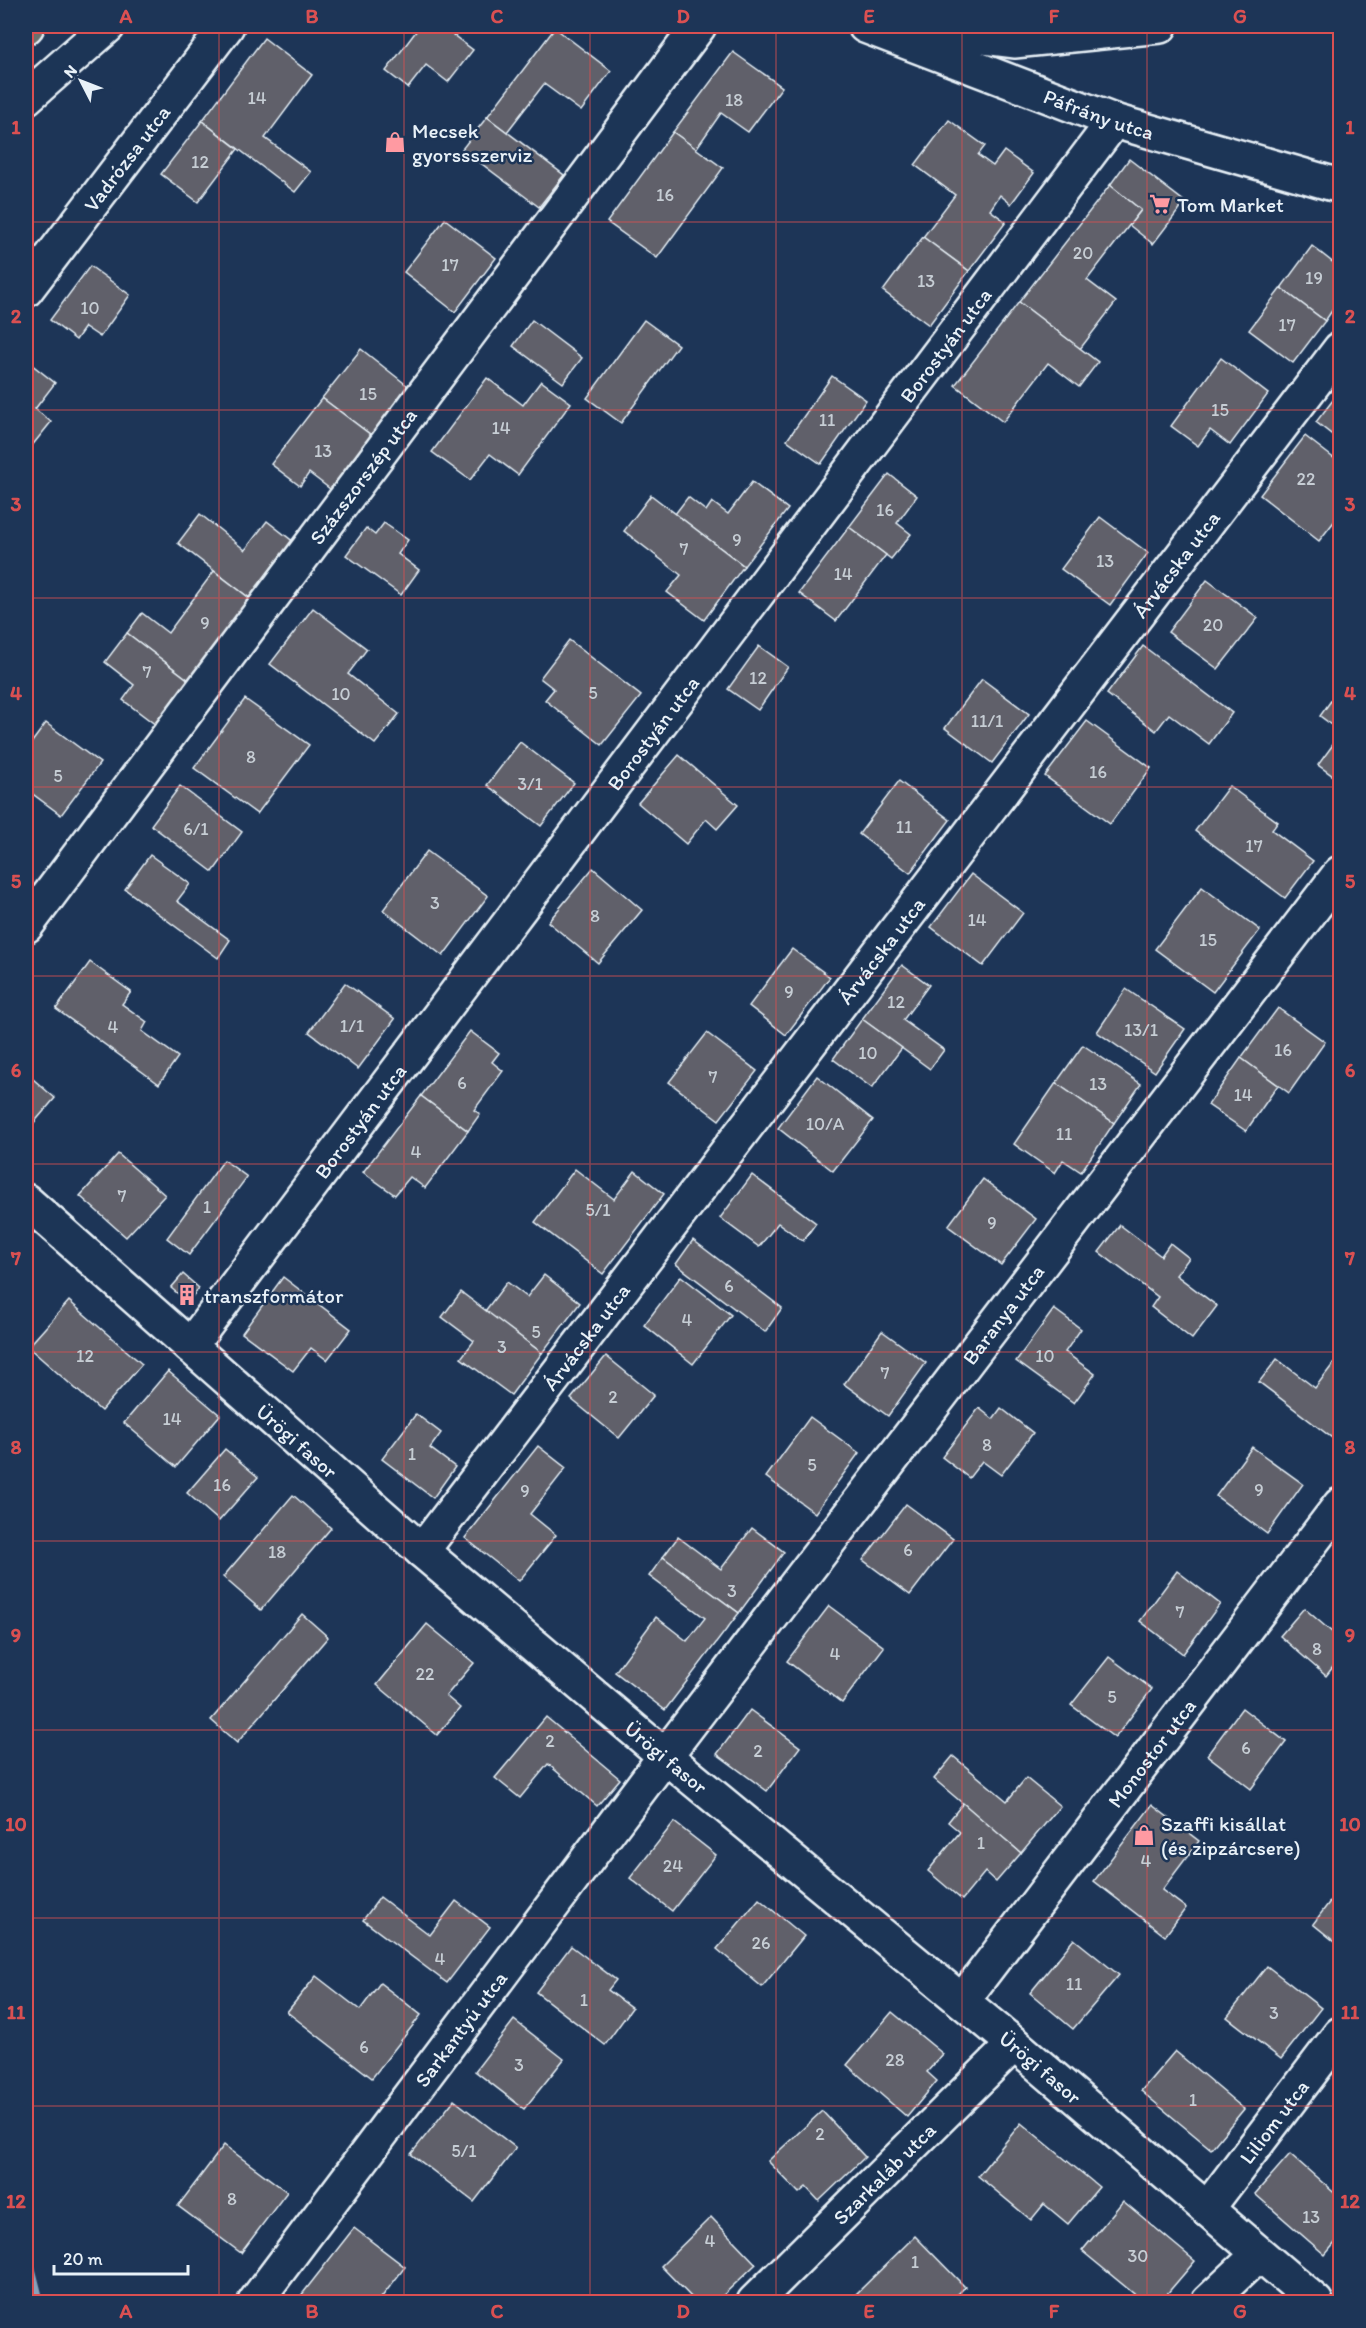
<svg xmlns="http://www.w3.org/2000/svg" width="1366" height="2328" viewBox="0 0 1366 2328" font-family="Itim,sans-serif">
  <rect width="100%" height="100%" fill="#1d3557"/>
  <filter id="ink" filterUnits="userSpaceOnUse"><feTurbulence type="fractalNoise" baseFrequency=".0167" numOctaves="2"/><feDisplacementMap in="SourceGraphic" scale="12" xChannelSelector="R" yChannelSelector="G"/><feConvolveMatrix kernelMatrix="1 2 1 2 8 2 1 2 1" color-interpolation-filters="sRGB"/></filter>
  <g filter="url(#ink)">
    <g fill="none" stroke-linecap="round" stroke-linejoin="round">
      <polyline stroke="#89a1ba" stroke-width="14" points="26,2259 37,2302"/>
    </g>
    <g fill="#60616a" stroke="#e8f1f8" stroke-width="1.5">
      <polygon points="420,26 441,26 473,50 448,82 426,65 408,88 386,71"/>
      <polygon points="555,28 611,71 581,111 544,84 507,132 487,117"/>
      <polygon points="264,38 312,75 265,138 311,172 295,192 202,121"/>
      <polygon points="733,52 782,87 748,132 721,113 696,149 673,132"/>
      <polygon points="487,117 564,175 539,207 462,149"/>
      <polygon points="949,120 985,146 978,155 993,166 1004,151 1034,173 1011,204 1000,195 990,210 1006,222 969,271 923,237 955,195 915,165"/>
      <polygon points="202,121 238,149 198,202 161,174"/>
      <polygon points="673,132 723,168 657,258 607,222"/>
      <polygon points="1129,159 1185,202 1153,244 1129,225 1141,210 1110,185"/>
      <polygon points="1110,185 1141,210 1087,280 1116,302 1080,349 1019,302"/>
      <polygon points="445,219 496,258 455,312 404,272"/>
      <polygon points="923,237 969,271 929,325 883,291"/>
      <polygon points="1312,246 1340,268 1340,299 1325,321 1281,288"/>
      <polygon points="90,266 130,295 100,337 85,327 76,340 50,320"/>
      <polygon points="1281,288 1325,321 1293,363 1249,330"/>
      <polygon points="1019,302 1098,362 1079,387 1048,363 1003,422 955,385"/>
      <polygon points="532,320 582,358 563,383 513,346"/>
      <polygon points="644,320 678,345 621,423 587,398"/>
      <polygon points="361,349 413,390 375,438 322,398"/>
      <polygon points="1221,358 1268,394 1230,445 1210,430 1198,446 1171,426"/>
      <polygon points="26,360 55,383 35,409 51,422 31,447 26,443"/>
      <polygon points="832,376 866,400 821,464 787,440"/>
      <polygon points="487,378 523,405 541,381 571,403 518,475 490,454 470,480 432,452"/>
      <polygon points="1340,391 1340,441 1316,422"/>
      <polygon points="322,398 375,438 334,492 309,473 300,486 271,464"/>
      <polygon points="1305,436 1340,463 1340,514 1319,541 1260,495"/>
      <polygon points="889,474 917,496 897,523 911,534 891,559 849,527"/>
      <polygon points="752,482 788,509 744,566 675,514 688,497 706,511 712,502 728,514"/>
      <polygon points="651,495 744,566 704,620 667,592 681,575 624,531"/>
      <polygon points="200,514 245,550 267,521 295,543 252,600 178,543"/>
      <polygon points="1100,517 1148,553 1110,605 1061,569"/>
      <polygon points="384,523 408,540 398,554 419,570 401,595 346,555 366,528 375,535"/>
      <polygon points="849,527 886,555 836,621 799,593"/>
      <polygon points="214,571 252,600 190,681 127,633 142,613 168,633"/>
      <polygon points="1207,580 1258,618 1218,669 1168,632"/>
      <polygon points="313,608 367,649 348,674 399,714 375,744 270,664"/>
      <polygon points="127,633 190,681 156,725 123,700 134,685 105,662"/>
      <polygon points="569,640 641,696 602,745 545,700 554,689 540,678"/>
      <polygon points="759,646 788,667 758,710 728,689"/>
      <polygon points="1143,646 1232,713 1209,744 1169,714 1156,731 1107,694"/>
      <polygon points="982,679 1029,714 992,763 945,728"/>
      <polygon points="1340,688 1340,731 1320,716"/>
      <polygon points="245,699 309,745 257,814 194,768"/>
      <polygon points="1087,721 1151,768 1110,824 1045,776"/>
      <polygon points="46,723 100,763 61,815 26,789 26,750"/>
      <polygon points="1340,735 1340,781 1318,765"/>
      <polygon points="520,742 574,783 541,826 487,785"/>
      <polygon points="679,755 738,805 717,829 706,819 686,844 638,803"/>
      <polygon points="899,781 950,820 910,873 859,834"/>
      <polygon points="180,786 242,832 213,872 151,825"/>
      <polygon points="1229,786 1278,822 1272,830 1313,861 1285,898 1195,831"/>
      <polygon points="427,851 488,896 443,956 383,910"/>
      <polygon points="150,855 190,884 177,901 230,940 218,958 125,889"/>
      <polygon points="593,868 642,910 598,963 548,922"/>
      <polygon points="971,874 1023,913 983,966 931,927"/>
      <polygon points="1202,887 1260,930 1213,992 1155,949"/>
      <polygon points="792,949 830,977 786,1035 749,1006"/>
      <polygon points="90,962 131,992 122,1004 147,1022 142,1031 178,1057 159,1084 56,1009"/>
      <polygon points="902,965 929,985 903,1020 944,1050 930,1069 862,1019"/>
      <polygon points="345,983 395,1019 358,1069 309,1032"/>
      <polygon points="1126,989 1185,1029 1155,1072 1097,1032"/>
      <polygon points="1278,1008 1325,1042 1289,1093 1241,1058"/>
      <polygon points="862,1019 902,1048 872,1088 833,1059"/>
      <polygon points="470,1031 499,1053 492,1062 503,1071 474,1110 480,1114 468,1131 421,1096"/>
      <polygon points="707,1033 757,1071 719,1120 669,1082"/>
      <polygon points="1083,1045 1141,1084 1114,1123 1056,1083"/>
      <polygon points="1241,1058 1278,1085 1246,1131 1208,1105"/>
      <polygon points="26,1073 55,1098 26,1132"/>
      <polygon points="817,1076 873,1120 833,1171 778,1128"/>
      <polygon points="1056,1083 1114,1123 1081,1172 1063,1160 1055,1173 1014,1144"/>
      <polygon points="421,1096 468,1131 425,1188 410,1177 395,1195 363,1172"/>
      <polygon points="118,1154 165,1195 126,1237 80,1196"/>
      <polygon points="224,1160 247,1177 189,1255 167,1238"/>
      <polygon points="575,1169 614,1199 635,1171 664,1194 603,1274 535,1222"/>
      <polygon points="752,1175 816,1223 803,1241 778,1223 759,1247 720,1218"/>
      <polygon points="983,1179 1036,1219 1001,1265 948,1226"/>
      <polygon points="1120,1225 1161,1256 1170,1243 1189,1258 1176,1275 1217,1306 1192,1339 1151,1307 1158,1297 1099,1252"/>
      <polygon points="693,1240 782,1308 765,1332 676,1264"/>
      <polygon points="183,1274 199,1288 188,1302 171,1288"/>
      <polygon points="544,1275 580,1303 542,1353 485,1311 507,1282 527,1297"/>
      <polygon points="681,1276 731,1315 693,1364 644,1325"/>
      <polygon points="283,1277 351,1329 327,1360 311,1348 293,1371 242,1333"/>
      <polygon points="461,1292 542,1353 511,1395 461,1358 474,1341 442,1317"/>
      <polygon points="69,1301 142,1364 101,1411 28,1347"/>
      <polygon points="1054,1309 1081,1329 1065,1352 1095,1374 1074,1403 1016,1361"/>
      <polygon points="882,1331 926,1363 888,1416 844,1384"/>
      <polygon points="1340,1355 1340,1444 1259,1382 1277,1359 1315,1388"/>
      <polygon points="606,1356 654,1395 619,1438 571,1399"/>
      <polygon points="168,1371 220,1415 176,1467 124,1423"/>
      <polygon points="979,1408 993,1419 1001,1408 1033,1433 1001,1475 982,1461 969,1478 942,1457"/>
      <polygon points="416,1414 441,1433 430,1448 455,1467 433,1498 382,1459"/>
      <polygon points="810,1417 859,1453 815,1513 766,1477"/>
      <polygon points="538,1446 566,1468 530,1514 556,1535 519,1581 465,1538"/>
      <polygon points="1252,1447 1303,1484 1267,1534 1216,1496"/>
      <polygon points="225,1449 258,1477 219,1521 187,1493"/>
      <polygon points="293,1495 331,1528 261,1610 223,1577"/>
      <polygon points="906,1504 953,1539 910,1595 863,1560"/>
      <polygon points="752,1528 784,1552 739,1613 663,1557 678,1537 721,1569"/>
      <polygon points="663,1557 739,1613 665,1710 615,1672 656,1617 687,1641 705,1618 649,1576"/>
      <polygon points="1177,1571 1220,1604 1183,1654 1140,1621"/>
      <polygon points="829,1606 884,1647 842,1703 787,1661"/>
      <polygon points="1304,1608 1340,1639 1340,1658 1326,1676 1280,1636"/>
      <polygon points="302,1614 328,1637 237,1743 211,1720"/>
      <polygon points="427,1624 474,1663 446,1696 460,1708 437,1735 377,1685"/>
      <polygon points="1109,1657 1152,1689 1115,1738 1071,1705"/>
      <polygon points="1242,1708 1286,1742 1251,1789 1207,1755"/>
      <polygon points="750,1710 800,1747 767,1791 717,1754"/>
      <polygon points="546,1717 620,1779 597,1806 548,1764 520,1798 495,1778"/>
      <polygon points="953,1756 1007,1801 1026,1778 1060,1806 1021,1853 934,1779"/>
      <polygon points="963,1803 1021,1853 996,1882 985,1872 962,1900 928,1871 960,1832 948,1822"/>
      <polygon points="1152,1805 1199,1841 1162,1890 1186,1908 1165,1936 1094,1881"/>
      <polygon points="674,1822 716,1855 672,1911 630,1878"/>
      <polygon points="1340,1888 1340,1946 1313,1924"/>
      <polygon points="380,1897 430,1935 456,1901 490,1927 447,1983 363,1920"/>
      <polygon points="759,1899 804,1936 762,1987 717,1949"/>
      <polygon points="1074,1939 1119,1975 1073,2029 1030,1993"/>
      <polygon points="571,1946 616,1980 608,1990 632,2008 605,2045 536,1992"/>
      <polygon points="1267,1966 1321,2008 1281,2059 1227,2017"/>
      <polygon points="316,1976 360,2010 380,1983 421,2015 372,2078 287,2012"/>
      <polygon points="892,2012 943,2054 927,2072 937,2081 907,2117 847,2065"/>
      <polygon points="514,2020 564,2059 524,2109 475,2071"/>
      <polygon points="1175,2051 1244,2109 1211,2149 1141,2091"/>
      <polygon points="1340,2093 1340,2109 1333,2103"/>
      <polygon points="454,2100 516,2148 474,2202 411,2154"/>
      <polygon points="822,2111 865,2157 819,2201 806,2187 799,2193 768,2161"/>
      <polygon points="1021,2123 1099,2187 1068,2224 1044,2204 1031,2220 978,2176"/>
      <polygon points="224,2145 287,2192 241,2253 178,2206"/>
      <polygon points="1290,2154 1340,2198 1340,2237 1325,2255 1255,2194"/>
      <polygon points="1123,2201 1195,2261 1160,2302 1144,2302 1082,2251"/>
      <polygon points="711,2217 756,2264 716,2302 696,2302 661,2266"/>
      <polygon points="354,2228 405,2267 378,2302 296,2302"/>
      <polygon points="915,2236 965,2287 950,2302 855,2302 851,2299"/>
    </g>
    <g fill="none" stroke-linecap="round" stroke-linejoin="round">
      <defs>
        <g id="minor">
          <path id="s1" d="M865,26l249,95 226,65"/>
          <path id="s2" d="M26,290l201,-264"/>
          <path id="s3" d="M26,926l673,-900"/>
          <path id="s4" d="M26,1201l396,350 243,205 349,288 302,258"/>
          <path id="s5" d="M190,1346l924,-1225"/>
          <path id="s6" d="M422,1551l918,-1202"/>
          <path id="s7" d="M962,2001l378,-496"/>
          <path id="s8" d="M1207,2209l133,-175"/>
          <path id="s9" d="M255,2302l410,-546 675,-883"/>
          <path id="s10" d="M754,2302l260,-258"/>
          <polyline points="1208,2302 1259,2254"/>
        </g>
        <g id="tertiary">
          <polyline points="894,26 1014,41 1160,26"/>
          <polyline points="26,98 108,26"/>
        </g>
        <polyline id="primary" points="26,27 27,26"/>
      </defs>
      <use href="#minor" stroke="#e8f1f8" stroke-width="38"/>
      <use href="#tertiary" stroke="#e8f1f8" stroke-width="38"/>
      <use href="#primary" stroke="#e8f1f8" stroke-width="38"/>
      <use href="#minor" stroke="#1d3557" stroke-width="33"/>
      <use href="#tertiary" stroke="#1d3557" stroke-width="33"/>
      <use href="#primary" stroke="#6a706d" stroke-width="33"/>
    </g>
  </g>
  <path fill="none" stroke="#da5052" stroke-width="1.5" stroke-opacity="0.55" d="M219,26v2276M404,26v2276M590,26v2276M776,26v2276M962,26v2276M1147,26v2276M26,222h1314M26,410h1314M26,598h1314M26,787h1314M26,976h1314M26,1164h1314M26,1352h1314M26,1541h1314M26,1730h1314M26,1918h1314M26,2106h1314"/>
  <defs>
    <symbol id="shop-bare" viewBox="-9 -9 18 18"><path d="M-5-2.5h2.3a2.7 3.5 0 0 1 5.4 0H5L5.5 6h-11ZM-1.5-2.5h3a1.5 2.3 0 0 0-3 0Z" fill="#ff9aa2" stroke="#1d3557" stroke-width="2.5" paint-order="stroke"/></symbol>
    <symbol id="supermarket-bare" viewBox="-9 -9 18 18"><path d="M-6-5.5h2.5l.6 2H6L4.5 2H-2.5L-4.4-4H-6ZM-1.5 3.2a1.3 1.3 0 1 0 .1 0ZM3 3.2a1.3 1.3 0 1 0 .1 0Z" fill="#ff9aa2" stroke="#1d3557" stroke-width="2.5" paint-order="stroke"/></symbol>
    <symbol id="building-bare" viewBox="-9 -9 18 18"><path d="M-4-6H4V6H1V3H-1V6H-4ZM-2.5-4.3h1.7v1.8h-1.7ZM.8-4.3h1.7v1.8H.8ZM-2.5-1h1.7V.8h-1.7ZM.8-1h1.7V.8H.8Z" fill="#ff9aa2" stroke="#1d3557" stroke-width="2.5" paint-order="stroke"/></symbol>
  </defs>
  <g fill-rule="evenodd">
    <use href="#shop-bare" x="380" y="127" width="30" height="30"/>
    <use href="#supermarket-bare" x="1145" y="189" width="30" height="30"/>
    <use href="#building-bare" x="172" y="1280" width="30" height="30"/>
    <use href="#shop-bare" x="1129" y="1820" width="30" height="30"/>
  </g>
  <g text-anchor="middle" dominant-baseline="central" stroke-width="5" stroke-linejoin="round" paint-order="stroke">
    <g font-size="18" fill="#c6cdd4">
      <text x="257" y="98">14</text>
      <text x="734" y="100">18</text>
      <text x="200" y="162">12</text>
      <text x="665" y="195">16</text>
      <text x="1083" y="253">20</text>
      <text x="450" y="265">17</text>
      <text x="1314" y="278">19</text>
      <text x="926" y="281">13</text>
      <text x="90" y="308">10</text>
      <text x="1287" y="325">17</text>
      <text x="368" y="394">15</text>
      <text x="1220" y="410">15</text>
      <text x="827" y="420">11</text>
      <text x="501" y="428">14</text>
      <text x="323" y="451">13</text>
      <text x="1306" y="479">22</text>
      <text x="885" y="510">16</text>
      <text x="737" y="540">9</text>
      <text x="684" y="549">7</text>
      <text x="1105" y="561">13</text>
      <text x="843" y="574">14</text>
      <text x="205" y="623">9</text>
      <text x="1213" y="625">20</text>
      <text x="147" y="672">7</text>
      <text x="758" y="678">12</text>
      <text x="593" y="693">5</text>
      <text x="341" y="694">10</text>
      <text x="987" y="721">11/1</text>
      <text x="251" y="757">8</text>
      <text x="1098" y="772">16</text>
      <text x="58" y="776">5</text>
      <text x="530" y="784">3/1</text>
      <text x="904" y="827">11</text>
      <text x="196" y="829">6/1</text>
      <text x="1254" y="846">17</text>
      <text x="435" y="903">3</text>
      <text x="595" y="916">8</text>
      <text x="977" y="920">14</text>
      <text x="1208" y="940">15</text>
      <text x="789" y="992">9</text>
      <text x="896" y="1002">12</text>
      <text x="352" y="1026">1/1</text>
      <text x="113" y="1027">4</text>
      <text x="1141" y="1030">13/1</text>
      <text x="1283" y="1050">16</text>
      <text x="868" y="1053">10</text>
      <text x="713" y="1077">7</text>
      <text x="462" y="1083">6</text>
      <text x="1098" y="1084">13</text>
      <text x="1243" y="1095">14</text>
      <text x="825" y="1124">10/A</text>
      <text x="1064" y="1134">11</text>
      <text x="416" y="1152">4</text>
      <text x="122" y="1196">7</text>
      <text x="207" y="1207">1</text>
      <text x="598" y="1210">5/1</text>
      <text x="992" y="1223">9</text>
      <text x="729" y="1286">6</text>
      <text x="687" y="1320">4</text>
      <text x="536" y="1332">5</text>
      <text x="502" y="1347">3</text>
      <text x="85" y="1356">12</text>
      <text x="1045" y="1356">10</text>
      <text x="885" y="1373">7</text>
      <text x="613" y="1397">2</text>
      <text x="172" y="1419">14</text>
      <text x="987" y="1445">8</text>
      <text x="412" y="1454">1</text>
      <text x="812" y="1465">5</text>
      <text x="222" y="1485">16</text>
      <text x="1259" y="1490">9</text>
      <text x="525" y="1491">9</text>
      <text x="908" y="1550">6</text>
      <text x="277" y="1552">18</text>
      <text x="732" y="1591">3</text>
      <text x="1180" y="1612">7</text>
      <text x="1317" y="1649">8</text>
      <text x="835" y="1654">4</text>
      <text x="425" y="1674">22</text>
      <text x="1112" y="1697">5</text>
      <text x="550" y="1741">2</text>
      <text x="1246" y="1748">6</text>
      <text x="758" y="1751">2</text>
      <text x="981" y="1843">1</text>
      <text x="1146" y="1861">4</text>
      <text x="673" y="1866">24</text>
      <text x="761" y="1943">26</text>
      <text x="440" y="1959">4</text>
      <text x="1074" y="1984">11</text>
      <text x="584" y="2000">1</text>
      <text x="1274" y="2013">3</text>
      <text x="364" y="2047">6</text>
      <text x="895" y="2060">28</text>
      <text x="519" y="2065">3</text>
      <text x="1193" y="2100">1</text>
      <text x="820" y="2134">2</text>
      <text x="464" y="2151">5/1</text>
      <text x="232" y="2199">8</text>
      <text x="1311" y="2217">13</text>
      <text x="710" y="2241">4</text>
      <text x="1138" y="2256">30</text>
      <text x="915" y="2262">1</text>
    </g>
    <g font-size="21" fill="#e8f1f8" stroke="#1d3557">
      <text stroke="none"><textPath href="#s1" startOffset="250">Páfrány utca</textPath></text>
      <text stroke="none"><textPath href="#s2" startOffset="166">Vadrózsa utca</textPath></text>
      <text stroke="none"><textPath href="#s5" startOffset="1254">Borostyán utca</textPath></text>
      <text stroke="none"><textPath href="#s3" startOffset="562">Százszorszép utca</textPath></text>
      <text stroke="none"><textPath href="#s6" startOffset="1242">Árvácska utca</textPath></text>
      <text stroke="none"><textPath href="#s5" startOffset="768">Borostyán utca</textPath></text>
      <text stroke="none"><textPath href="#s6" startOffset="756">Árvácska utca</textPath></text>
      <text stroke="none"><textPath href="#s5" startOffset="282">Borostyán utca</textPath></text>
      <text stroke="none"><textPath href="#s9" startOffset="1239">Baranya utca</textPath></text>
      <text stroke="none"><textPath href="#s6" startOffset="270">Árvácska utca</textPath></text>
      <text stroke="none"><textPath href="#s4" startOffset="362">Ürögi fasor</textPath></text>
      <text stroke="none"><textPath href="#s7" startOffset="312">Monostor utca</textPath></text>
      <text stroke="none"><textPath href="#s4" startOffset="848">Ürögi fasor</textPath></text>
      <text stroke="none"><textPath href="#s9" startOffset="342">Sarkantyú utca</textPath></text>
      <text stroke="none"><textPath href="#s4" startOffset="1334">Ürögi fasor</textPath></text>
      <text stroke="none"><textPath href="#s8" startOffset="110">Liliom utca</textPath></text>
      <text stroke="none"><textPath href="#s10" startOffset="183">Szarkaláb utca</textPath></text>
    </g>
    <g font-size="21" fill="#e8f1f8" stroke="#1d3557" text-anchor="start">
      <text x="412" y="130">Mecsek<tspan x="412" dy="24">gyorssszerviz</tspan></text>
      <text x="1177" y="204">Tom Market</text>
      <text x="204" y="1295">transzformátor</text>
      <text x="1161" y="1823">Szaffi kisállat<tspan x="1161" dy="24">(és zipzárcsere)</tspan></text>
    </g>
  </g>
  <rect width="1366" height="2328" fill="none" stroke="#1d3557" stroke-width="66"/>
  <g transform="translate(81 81) rotate(312)" stroke="#1d3557" stroke-width="4.5" paint-order="stroke">
  <path d="M0-4.5L10 22L0 15L-10 22Z" fill="#e8f1f8"/>
  <text y="-9" font-size="16" font-weight="bold" text-anchor="middle" fill="#e8f1f8">N</text>
  </g>
  <path d="M54 2265v9h134v-9" fill="none" stroke="#e8f1f8" stroke-width="3"/>
  <text x="63" y="2265" font-size="18" fill="#e8f1f8" stroke="#1d3557" stroke-width="4.5" paint-order="stroke">20 m</text>
  <rect x="33" y="33" width="1300" height="2262" fill="none" stroke="#da5052" stroke-width="2"/>
  <g font-size="20" text-anchor="middle" font-weight="bold" fill="#da5052">
    <text x="126" y="23">A</text>
    <text x="312" y="23">B</text>
    <text x="497" y="23">C</text>
    <text x="683" y="23">D</text>
    <text x="869" y="23">E</text>
    <text x="1054" y="23">F</text>
    <text x="1240" y="23">G</text>
    <text x="16" y="134">1</text>
    <text x="1350" y="134">1</text>
    <text x="16" y="323">2</text>
    <text x="1350" y="323">2</text>
    <text x="16" y="511">3</text>
    <text x="1350" y="511">3</text>
    <text x="16" y="700">4</text>
    <text x="1350" y="700">4</text>
    <text x="16" y="888">5</text>
    <text x="1350" y="888">5</text>
    <text x="16" y="1077">6</text>
    <text x="1350" y="1077">6</text>
    <text x="16" y="1265">7</text>
    <text x="1350" y="1265">7</text>
    <text x="16" y="1454">8</text>
    <text x="1350" y="1454">8</text>
    <text x="16" y="1642">9</text>
    <text x="1350" y="1642">9</text>
    <text x="16" y="1831">10</text>
    <text x="1350" y="1831">10</text>
    <text x="16" y="2019">11</text>
    <text x="1350" y="2019">11</text>
    <text x="16" y="2208">12</text>
    <text x="1350" y="2208">12</text>
    <text x="126" y="2318">A</text>
    <text x="312" y="2318">B</text>
    <text x="497" y="2318">C</text>
    <text x="683" y="2318">D</text>
    <text x="869" y="2318">E</text>
    <text x="1054" y="2318">F</text>
    <text x="1240" y="2318">G</text>
  </g>
</svg>
